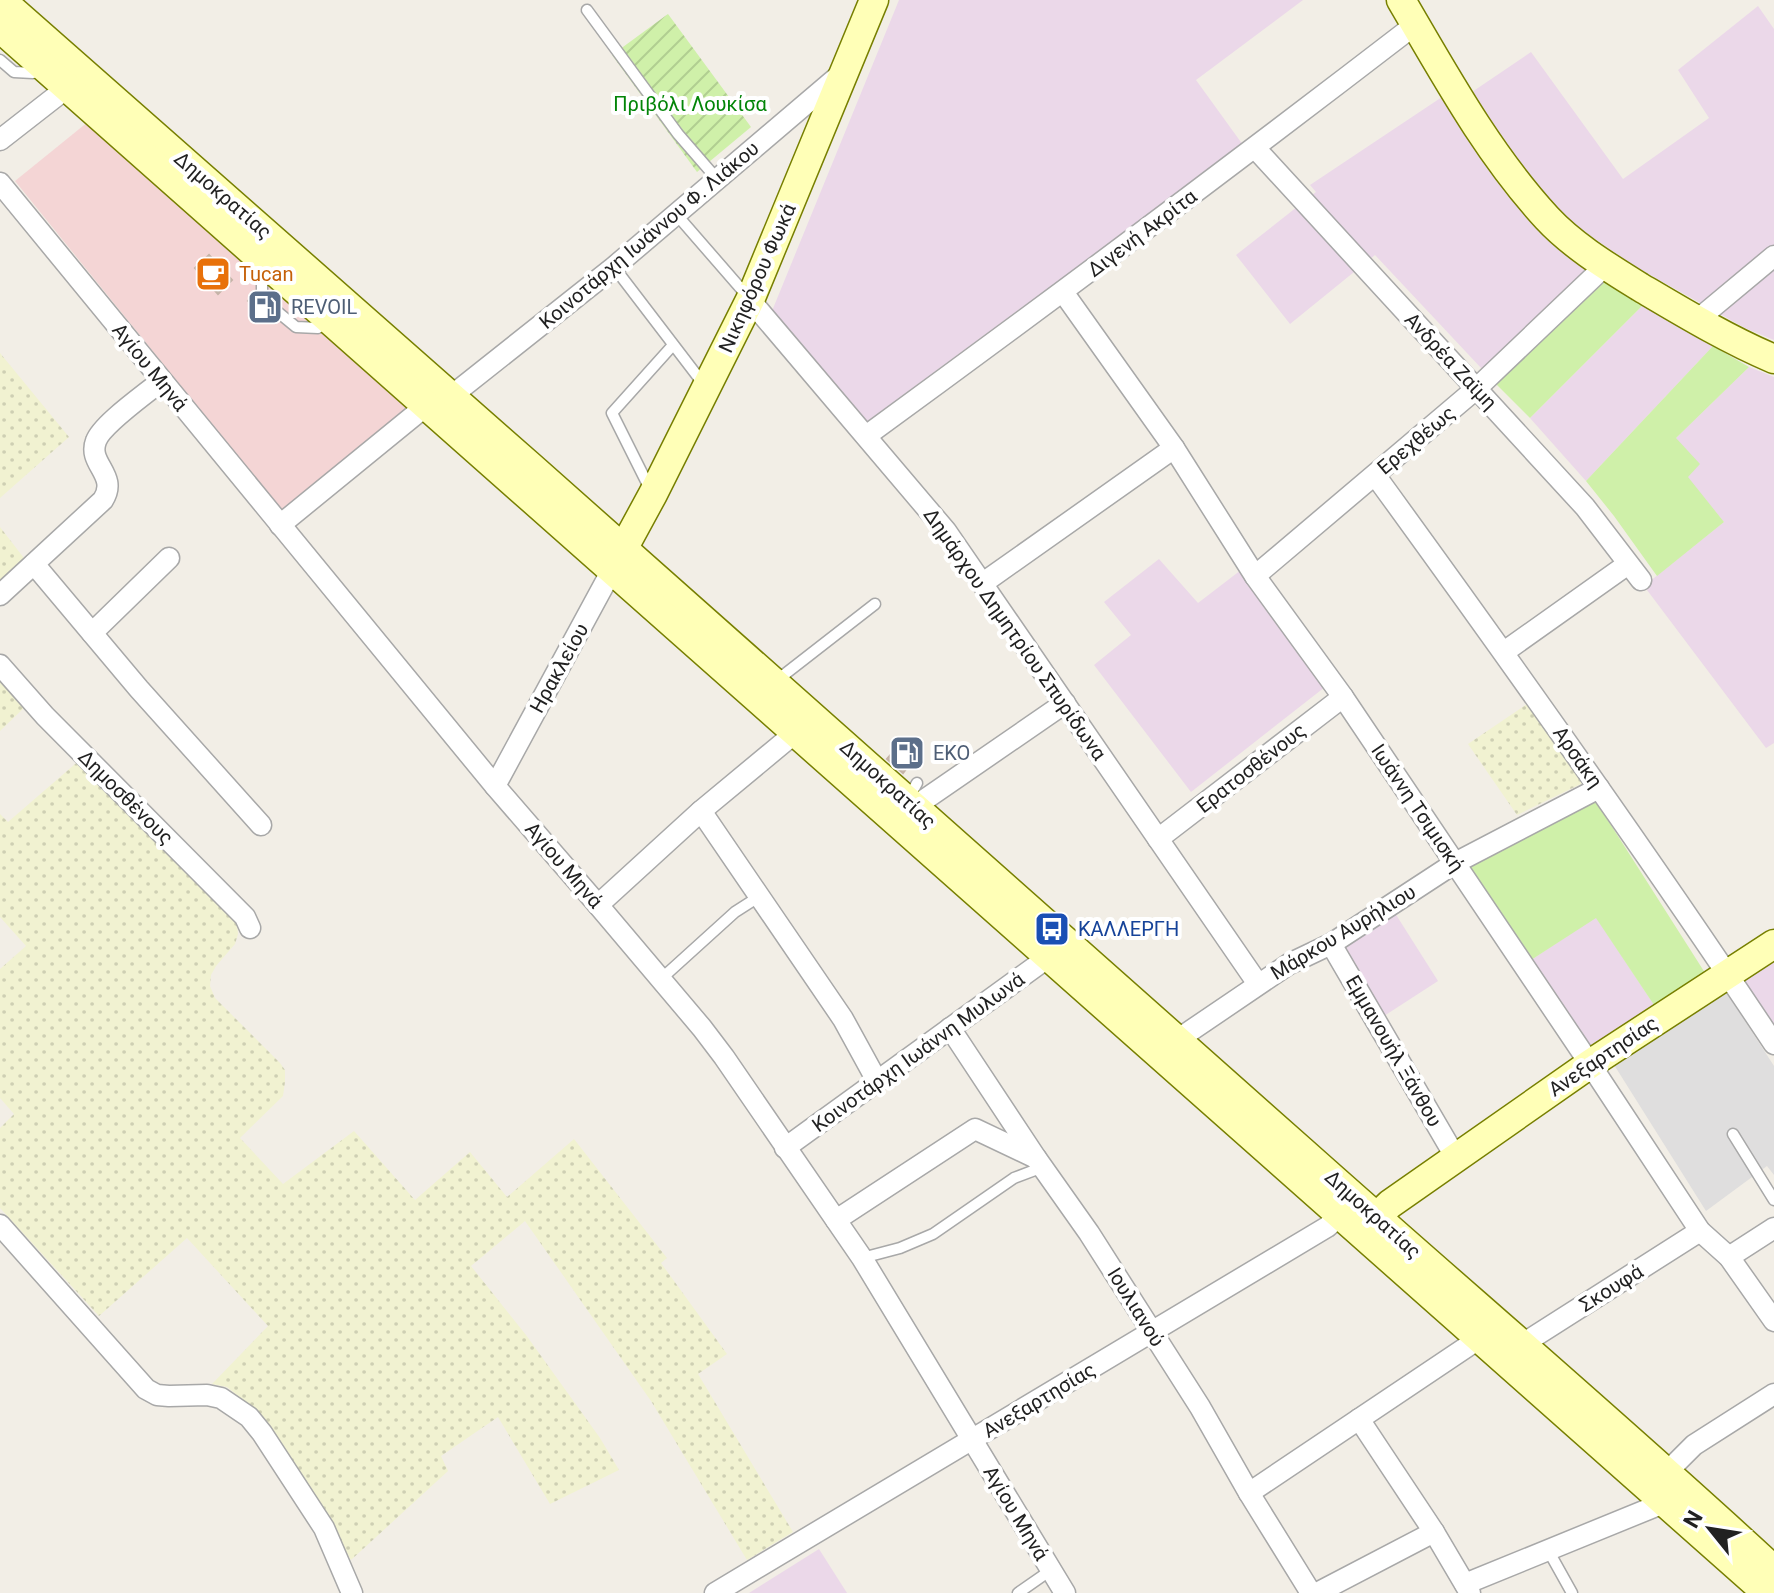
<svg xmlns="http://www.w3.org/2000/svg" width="1774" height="1593" viewBox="0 0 1774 1593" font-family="Roboto,sans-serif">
  <defs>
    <pattern id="farmland-dots" width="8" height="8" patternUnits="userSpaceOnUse" patternTransform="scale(2)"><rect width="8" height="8" fill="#f1f2d1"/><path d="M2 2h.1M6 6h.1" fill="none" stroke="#cecfb3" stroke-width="1.8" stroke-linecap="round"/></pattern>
    <pattern id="garden-furrows" width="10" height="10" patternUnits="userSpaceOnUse" patternTransform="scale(2)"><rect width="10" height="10" fill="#cff0a9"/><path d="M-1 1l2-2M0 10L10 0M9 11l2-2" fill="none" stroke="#b1ce91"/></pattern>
  </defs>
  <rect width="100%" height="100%" fill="#f2eee6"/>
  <polygon fill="#dfdede" points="1723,987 1774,1066 1774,1175 1767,1166 1706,1211 1611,1060"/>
  <polygon fill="#f4d5d5" points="94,117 416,404 283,512 15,181"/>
  <g fill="#ebd8e9">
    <polygon points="899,0 1303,0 1196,80 1243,145 865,423 772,311"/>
    <polygon points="1758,6 1774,29 1774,340 1745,328 1636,267 1570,222 1549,202 1525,172 1472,92 1531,52 1623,179 1709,118 1678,70"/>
    <polygon points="1448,93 1592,267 1482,369 1375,255 1290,324 1236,255 1316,192 1310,185"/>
    <polygon points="1643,305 1713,346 1586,481 1530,418"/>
    <polygon points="1749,367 1774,377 1774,743 1766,748 1644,586 1724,522 1687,477 1676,438"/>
    <polygon points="1159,559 1198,603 1241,570 1325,687 1191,792 1094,665 1131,635 1104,602"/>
    <polygon points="1393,910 1438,981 1384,1016 1339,944"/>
    <polygon points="1596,917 1654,1005 1590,1048 1531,960"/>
    <polygon points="1774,955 1774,1028 1739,976"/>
    <polygon points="819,1549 847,1593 749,1593"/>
  </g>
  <g fill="url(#farmland-dots)">
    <polygon points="0,353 69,437 0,498"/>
    <polygon points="0,527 27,562 0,587"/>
    <polygon points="0,676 26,706 0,731"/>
    <polygon points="1530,702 1585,782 1517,815 1468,744"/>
    <polygon points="82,758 233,916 237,924 238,934 235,944 216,966 211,975 210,986 215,998 280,1063 285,1070 285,1082 283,1096 240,1138 283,1184 354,1131 415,1200 470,1152 507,1197 574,1139 667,1258 661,1263 727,1354 698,1374 793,1532 747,1560 651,1401 525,1221 471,1266 526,1335 600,1438 619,1470 550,1504 498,1417 441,1456 448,1471 351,1560 319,1502 258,1416 243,1400 227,1387 212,1384 268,1326 187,1238 99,1316 0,1208 0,1128 14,1114 0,1098 0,969 26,946 0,917 0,814 8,822"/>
  </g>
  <g fill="#cff0a9">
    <polygon points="1607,277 1643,305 1530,418 1494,382"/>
    <polygon points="1713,346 1749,367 1676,438 1700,464 1688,477 1724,522 1657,576 1614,516 1586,481"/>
    <polygon points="1595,800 1707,976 1630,1021 1654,1005 1596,918 1531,960 1466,864"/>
  </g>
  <polygon fill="url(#garden-furrows)" points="668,14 751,127 697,172 612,55"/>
  <g fill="#cac0b9" stroke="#c5b3a7" stroke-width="2">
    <polygon points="209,255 232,280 218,294 195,268"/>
    <polygon points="254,294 255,303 273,318 271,321 248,301"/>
    <polygon points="894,751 910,764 903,773 887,759"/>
  </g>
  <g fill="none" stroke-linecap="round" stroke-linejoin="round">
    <defs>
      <g id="lane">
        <polyline points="587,10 678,134 717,179"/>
        <polyline points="0,60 14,72 33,73"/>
        <polyline points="676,214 749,298"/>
        <polyline points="614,267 705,386"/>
        <polyline points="262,285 262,299 296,327 318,328"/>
        <polyline points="650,489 612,413 673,345"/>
        <polyline points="776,681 875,604"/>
        <polyline points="908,799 917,783"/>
        <polyline points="661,979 735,912 760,896"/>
        <polyline points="1733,1134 1774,1200"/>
        <polyline points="862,1258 900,1248 933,1234 1014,1178 1043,1167"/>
        <polyline points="1548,1550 1572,1593"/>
        <polyline points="1018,1593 1051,1570"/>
      </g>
      <g id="street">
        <polyline points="0,140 68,87"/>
        <polyline points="1255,148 1585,507 1641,580"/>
        <polyline points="0,183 495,786 598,905 702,1028 724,1057 862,1258 1065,1593"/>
        <polyline points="1063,292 1174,448 1255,576 1343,697 1590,1064 1700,1231 1729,1257 1774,1321"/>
        <polyline points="750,300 946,531 1258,984"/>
        <polyline points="1696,321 1774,256"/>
        <polyline points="450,397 614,267 842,73"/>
        <path d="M866,436c185,-135 368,-272 550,-412"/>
        <path d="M1375,475c136,187 271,376 399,569"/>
        <polyline points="280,525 427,405"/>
        <polyline points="34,564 139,689 261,825"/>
        <polyline points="1255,576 1477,388 1606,265"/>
        <polyline points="983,583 1174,448"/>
        <path d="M0,595l103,-95c16,-25 -16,-36 -7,-59 6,-17 50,-47 65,-60"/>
        <polyline points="92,633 169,558"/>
        <polyline points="1504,652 1628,564"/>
        <polyline points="0,665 45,716 245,917 250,928"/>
        <polyline points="495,786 612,570"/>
        <polyline points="914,807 1065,703"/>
        <polyline points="701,811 843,1019 877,1081"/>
        <polyline points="1158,839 1343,697"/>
        <polyline points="598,905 701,811 795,733"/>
        <polyline points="1331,944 1456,1158"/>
        <polyline points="950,1028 1036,1158 1089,1233 1200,1407 1249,1493 1311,1593"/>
        <polyline points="1177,1040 1289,964 1331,944 1455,863 1599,788"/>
        <polyline points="785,1148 1050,956"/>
        <polyline points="836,1220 975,1129 1036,1158"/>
        <polyline points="0,1225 146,1389 157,1395 169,1396 207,1395 221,1398 249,1417 262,1433 324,1528 352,1593"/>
        <polyline points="1729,1257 1774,1228"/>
        <polyline points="1521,1345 1700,1231"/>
        <polyline points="1359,1419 1434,1532 1470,1593"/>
        <polyline points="1667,1472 1694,1445 1774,1394"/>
        <polyline points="1249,1493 1480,1338"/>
        <polyline points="1465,1584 1666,1502"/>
        <polyline points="715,1593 1327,1227 1350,1207"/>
        <polyline points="1317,1593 1434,1532"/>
      </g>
      <g id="secondary">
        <path d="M1,0c435,382 869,766 1301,1151 157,140 317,276 472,419"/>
        <path d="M1401,0c44,75 87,154 146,218 26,28 61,49 93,69 44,26 87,52 134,72"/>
        <polyline points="0,28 1767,1593"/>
        <polyline points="616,562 653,494 750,300 874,0"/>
        <polyline points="1364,1229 1390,1204 1590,1064 1774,944"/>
      </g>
    </defs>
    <use href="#lane" stroke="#a8a8a8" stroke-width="13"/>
    <use href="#street" stroke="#a8a8a8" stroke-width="23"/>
    <use href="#secondary" stroke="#777f00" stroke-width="31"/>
    <use href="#lane" stroke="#fff" stroke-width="10"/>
    <use href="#street" stroke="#fff" stroke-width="20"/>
    <use href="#secondary" stroke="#ffffb7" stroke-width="28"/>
  </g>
  <defs>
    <symbol id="cafe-square" viewBox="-11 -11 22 22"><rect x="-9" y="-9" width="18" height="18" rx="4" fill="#e8710a" stroke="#fff"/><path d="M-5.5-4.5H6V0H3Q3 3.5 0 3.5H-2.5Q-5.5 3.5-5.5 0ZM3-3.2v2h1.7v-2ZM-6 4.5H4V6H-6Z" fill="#fff"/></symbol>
    <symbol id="fuel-square" viewBox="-11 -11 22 22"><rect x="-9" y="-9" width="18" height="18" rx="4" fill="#5c6f8a" stroke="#fff"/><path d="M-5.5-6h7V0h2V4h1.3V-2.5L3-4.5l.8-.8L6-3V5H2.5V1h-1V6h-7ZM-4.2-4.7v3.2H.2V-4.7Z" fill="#fff"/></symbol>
    <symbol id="bus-square" viewBox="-11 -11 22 22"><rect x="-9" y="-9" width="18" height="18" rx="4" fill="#1a4fb4" stroke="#fff"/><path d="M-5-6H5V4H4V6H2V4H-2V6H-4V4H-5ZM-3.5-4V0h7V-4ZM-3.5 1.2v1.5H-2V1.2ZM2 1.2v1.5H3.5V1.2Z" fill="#fff"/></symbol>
  </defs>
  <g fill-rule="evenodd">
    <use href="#cafe-square" x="193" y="254" width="40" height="40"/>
    <use href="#fuel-square" x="245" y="287" width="40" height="40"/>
    <use href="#fuel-square" x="887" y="733" width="40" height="40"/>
    <use href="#bus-square" x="1032" y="909" width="40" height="40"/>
  </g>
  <g text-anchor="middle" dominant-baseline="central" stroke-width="8" stroke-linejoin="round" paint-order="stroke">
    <g font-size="20" fill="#038508" stroke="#fff">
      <text x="690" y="104">Πριβόλι Λουκίσα</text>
    </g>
    <g font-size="20" fill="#212121" stroke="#fff">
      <text transform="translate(223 195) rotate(41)">Δημοκρατίας</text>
      <text transform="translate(1142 233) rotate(-37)">Διγενή Ακρίτα</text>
      <text transform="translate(649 235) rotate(-40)">Κοινοτάρχη Ιωάννου Φ. Λιάκου</text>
      <text transform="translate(757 278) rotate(-66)">Νικηφόρου Φωκά</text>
      <text transform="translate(1451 361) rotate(47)">Ανδρέα Ζαϊμη</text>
      <text transform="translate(150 367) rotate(51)">Αγίου Μηνά</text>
      <text transform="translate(1416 440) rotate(-40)">Ερεχθέως</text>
      <text transform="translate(1015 634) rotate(55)">Δημάρχου Δημητρίου Σπυρίδωνα</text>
      <text transform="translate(559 668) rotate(-61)">Ηρακλείου</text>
      <text transform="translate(1578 757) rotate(55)">Αρσάκη</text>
      <text transform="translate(1251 768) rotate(-38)">Ερατοσθένους</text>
      <text transform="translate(888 784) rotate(42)">Δημοκρατίας</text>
      <text transform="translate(126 797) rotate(45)">Δημοσθένους</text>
      <text transform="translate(1418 808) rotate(56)">Ιωάννη Τσιμισκή</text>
      <text transform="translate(564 865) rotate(49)">Αγίου Μηνά</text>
      <text transform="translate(1343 932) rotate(-31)">Μάρκου Αυρήλιου</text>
      <text transform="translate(1394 1051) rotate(60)">Εμμανουήλ Ξάνθου</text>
      <text transform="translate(918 1052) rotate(-36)">Κοινοτάρχη Ιωάννη Μυλωνά</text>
      <text transform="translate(1603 1056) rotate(-34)">Ανεξαρτησίας</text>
      <text transform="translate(1373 1214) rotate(42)">Δημοκρατίας</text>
      <text transform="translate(1611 1288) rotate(-32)">Σκουφά</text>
      <text transform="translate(1136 1307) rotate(58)">Ιουλιανού</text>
      <text transform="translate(1039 1400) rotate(-31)">Ανεξαρτησίας</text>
      <text transform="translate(1016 1513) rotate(59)">Αγίου Μηνά</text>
    </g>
    <g font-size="20" fill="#c56008" stroke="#fff" text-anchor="start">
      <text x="239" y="274">Tucan</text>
    </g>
    <g font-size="20" fill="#4e5e75" stroke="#fff" text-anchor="start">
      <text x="291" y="307">REVOIL</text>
      <text x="933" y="753">EKO</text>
    </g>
    <g font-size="20" fill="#164399" stroke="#fff" text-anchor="start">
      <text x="1078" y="929">ΚΑΛΛΕΡΓΗ</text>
    </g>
  </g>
  <g transform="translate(1710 1529) rotate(300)" stroke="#ffffff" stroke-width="6" paint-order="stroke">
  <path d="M0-6L14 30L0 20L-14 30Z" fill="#212121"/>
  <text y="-12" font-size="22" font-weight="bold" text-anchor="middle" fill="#212121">N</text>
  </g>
</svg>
